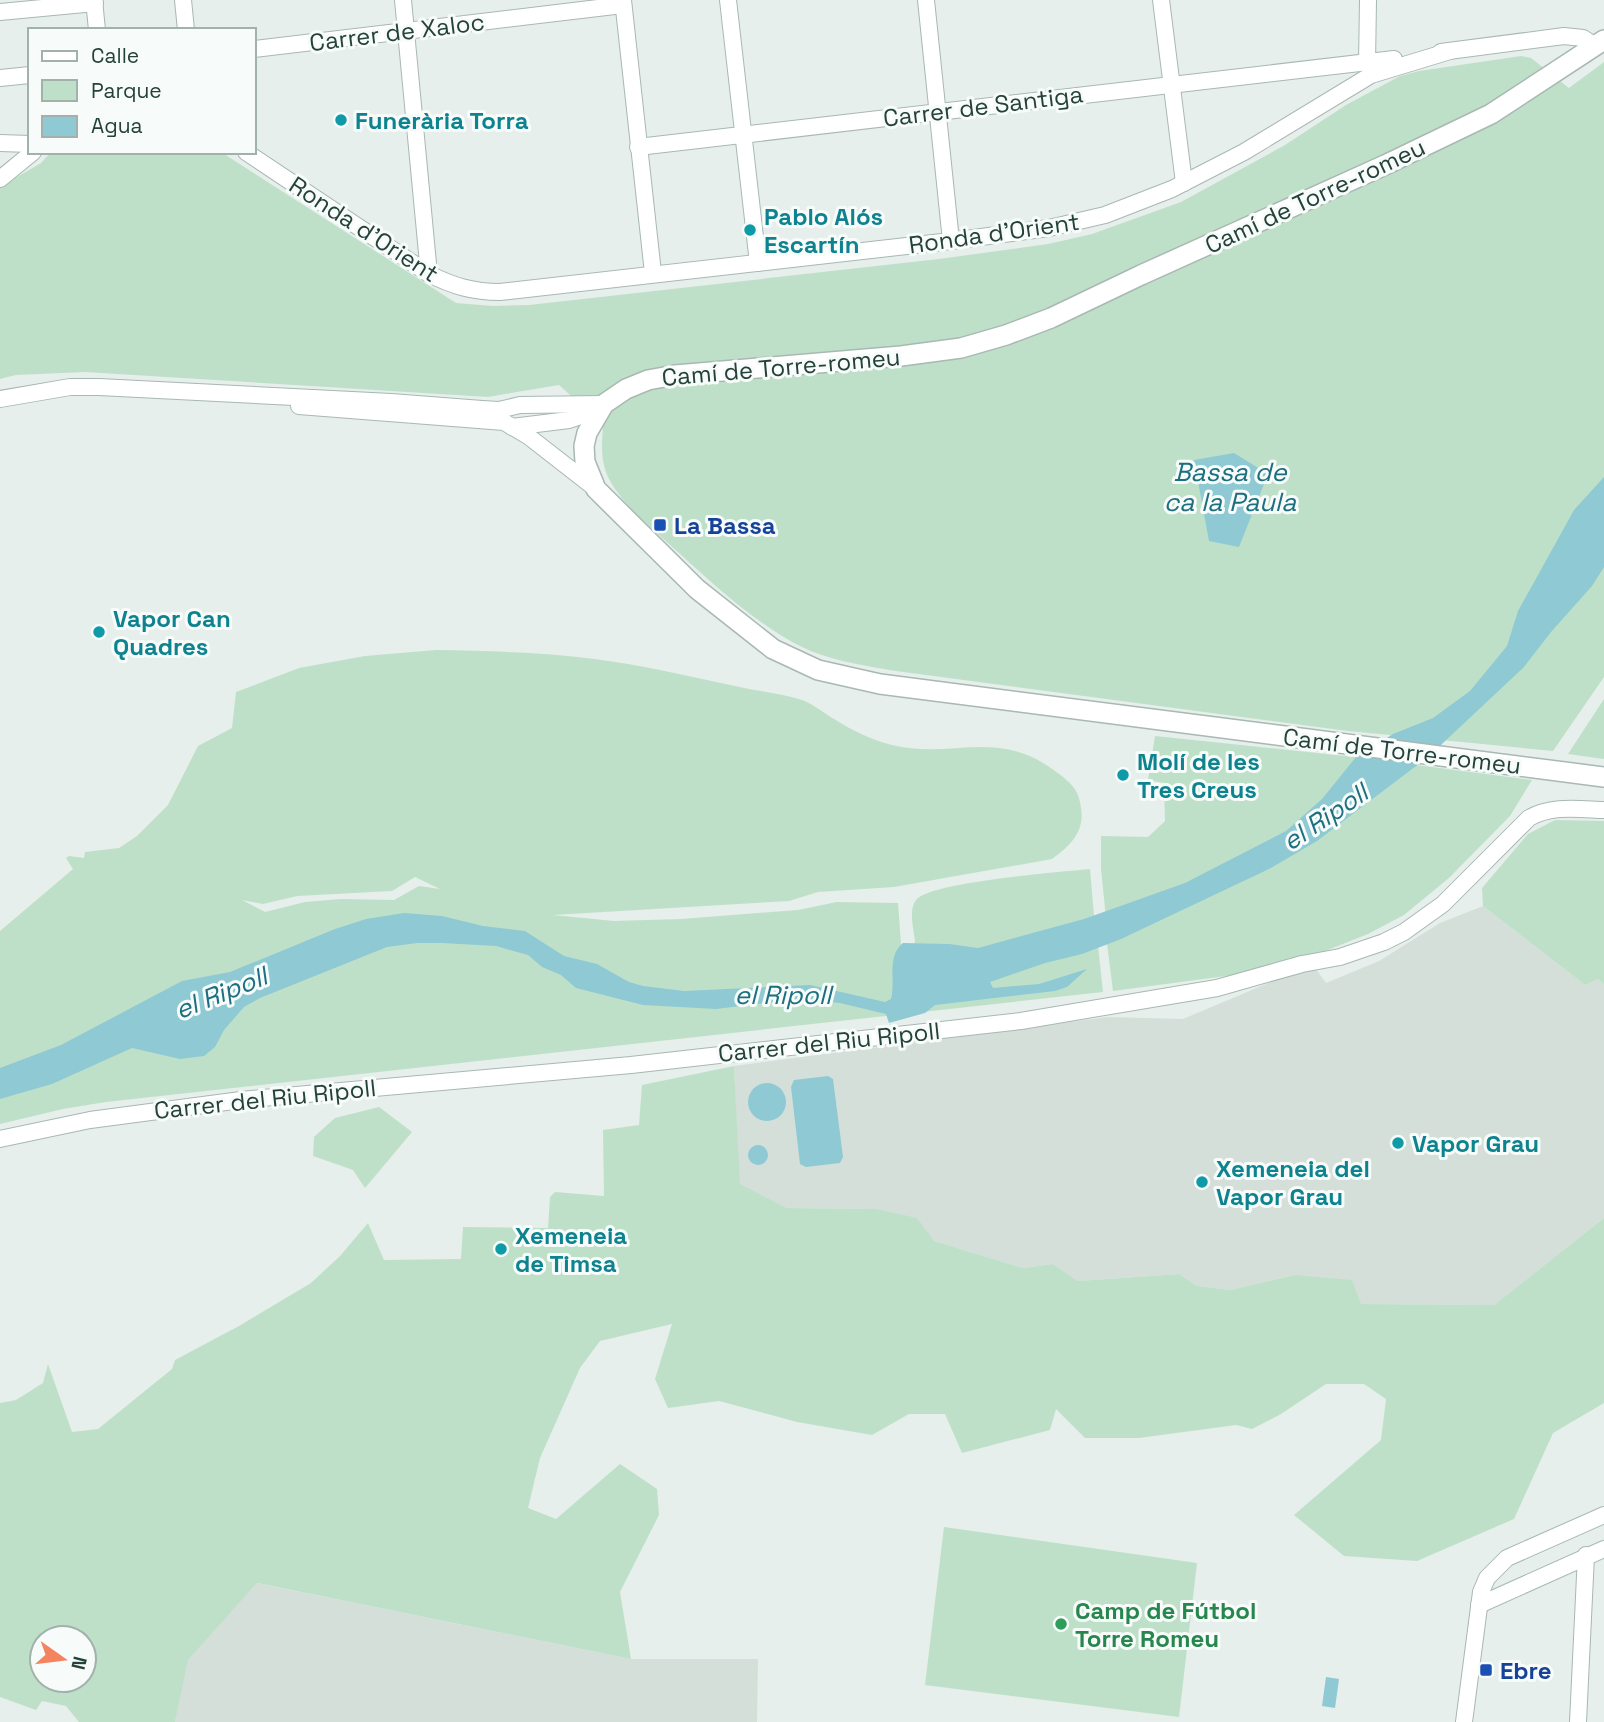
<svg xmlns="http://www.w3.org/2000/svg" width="1604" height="1722" viewBox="0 0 1604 1722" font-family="'Space Grotesk',sans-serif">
  <rect width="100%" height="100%" fill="#e6efeb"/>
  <g fill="#d4dfda">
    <polygon points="1483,906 1585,985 1598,979 1604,984 1604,1218 1494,1305 1361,1304 1294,1275 1230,1290 1197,1286 1179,1274 1078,1281 1053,1264 1023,1268 934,1241 876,1209 787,1208 739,1184 734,1066 1108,1017 1183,1019 1278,979 1315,968 1326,983 1379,961 1440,923"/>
    <polygon points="256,1583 631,1659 758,1659 757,1722 175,1722 187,1660"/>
  </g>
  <g fill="#bfe0c8" fill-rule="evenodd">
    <path d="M1521,56l10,2 38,30 35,-26v615l-51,74 -205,-20 -452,-60c-35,-6 -71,-11 -102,-28 -47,-26 -86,-64 -125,-99 -21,-19 -48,-41 -61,-67 -8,-18 -6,-33 -5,-52l-44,-40 -71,12 -403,-25 -69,3 -16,4v-192l41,-24 10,-11h170l235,151 37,3 36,-1 410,-46 109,-15 44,-10 89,-32 104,-57 61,-40 54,-29 19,-5z"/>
    <path d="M436,650c52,1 106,2 158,9 48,6 94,17 141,27 21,5 46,7 67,14 11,4 22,13 32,19 17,11 38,21 58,26 59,15 105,-18 163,26 15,11 24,18 26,37 4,24 -11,38 -29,51l-158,28 -76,5 -29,9 -236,14 61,6 67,-2 117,-9 39,-8 61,1 3,41 5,8 9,-10c-1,-12 -7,-32 1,-42 14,-18 145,-28 174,-31l4,47 12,2 -5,-49v-33l47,1 17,-16 -1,-38 -16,-3 7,-44 200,21 177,23 -22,36 -61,62 -45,37 -36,19 -48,19 -79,21 -128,17 -6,-47 -9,2 5,46 -997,110 -43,7 -63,15v-193l73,-62 -7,-11 3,-2 15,2 1,-6 34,-4 18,-12 31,-31 30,-59 34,-18 4,-36 63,-24 66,-12zM415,877l25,12 -21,-3 -25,14 -53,-1 -36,3 -40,10 -23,-12 21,4 34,-8 95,-5z"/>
    <polygon points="1604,699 1604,759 1568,754"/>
    <polygon points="1555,820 1604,821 1604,984 1598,979 1585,985 1483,906 1482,888 1528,834"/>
    <path d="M734,1066l6,118 47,24 89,1 41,9 17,23 89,27 30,-4 25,17 101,-7 18,12 33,4 64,-15 58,5 9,24 133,1 110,-87v185l-51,30 -39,86 -97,42 -73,-5 -50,-41 87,-75 5,-41 -22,-15h-38l-45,30 -29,15 -16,-4 -97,13h-54l-29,-29 -6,21 -88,23 -17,-39h-36l-37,21 -75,-13 -78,-21 -51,7 -13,-29 17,-55 -72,17 -20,27 -40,90 -12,50 28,11 64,-55 37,25 2,26 -39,77 11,67 -374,-76 -69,77 -13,62h-96l-13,-16 -24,-5 -6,9 -36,-13v-294l16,-3 27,-17 5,-19 24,68 26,-3 74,-60 3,-9 64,-34 72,-43 29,-27 28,-33 16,37 77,-1 2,-32 85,1 2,-31 5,-5 49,4 -1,-66 36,-5 3,-40zM42,1638h42v42h-42z"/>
    <polygon points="379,1107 412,1132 365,1188 353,1170 313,1156 314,1137 335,1118"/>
    <polygon points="944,1527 1197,1563 1179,1717 925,1685"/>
  </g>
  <g fill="#8ec9d4">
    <polygon points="1234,453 1268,474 1239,547 1209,541 1194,460"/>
    <path d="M1604,477v90l-12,19 -41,46 -28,36 -95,89 -111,84 -48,28 -148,70 -39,15 -37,9 -55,19 3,6 46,-4 48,-15 -20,18 -12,4 -120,14 -10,8 -36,10 -3,-9 -46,-11 -40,-4 -84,10 -73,-4 -67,-17 -15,-13 -19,-8 -14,-12 -32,-9 -54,-3h-25l-30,4 -127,51 -16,9 -20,23 -9,17 -11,9 -24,3 -48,-11 -80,36 -52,15v-31l61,-23 121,-64 48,-9 105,-43 31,-10 38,-6 38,3 41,10 42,5 39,25 33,8 32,18 14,4 41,5 126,-6 75,17 6,-3c5,-19 -5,-42 12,-56l46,1 29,4 106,-29 101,-36 101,-52 36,-32 34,-42 37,-23 40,-16 37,-27 37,-45 11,-35 56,-101z"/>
    <polygon points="828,1076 833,1079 843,1157 840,1163 806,1167 800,1164 791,1087 794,1080"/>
    <circle cx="767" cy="1102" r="19"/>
    <circle cx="758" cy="1155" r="10"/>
    <polygon points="1326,1677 1339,1679 1335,1708 1322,1706"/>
  </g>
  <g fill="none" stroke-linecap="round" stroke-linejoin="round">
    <defs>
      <g id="minor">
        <polyline points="94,0 97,30"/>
        <polyline points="183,0 186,30"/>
        <polyline points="403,0 429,274"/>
        <polyline points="623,0 653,273"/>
        <polyline points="728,0 758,263"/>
        <polyline points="926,0 951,241"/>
        <polyline points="1161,0 1184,183"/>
        <polyline points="0,12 95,3"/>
        <polyline points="254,49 623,5"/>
        <polyline points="1441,52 1564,36 1583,38 1595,46"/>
        <polyline points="1367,64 1368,0"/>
        <polyline points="0,78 30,75"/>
        <polyline points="0,143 30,144"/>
        <polyline points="638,147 1394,59"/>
        <path d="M246,152l183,122c24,12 44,18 71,18l451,-51 98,-13 56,-13 67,-26 72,-37 127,-77 79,-24"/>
        <polyline points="0,179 33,152"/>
        <polyline points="0,399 70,387 99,387 391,402 482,409 499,410 520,405 604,404"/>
        <polyline points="299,406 504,422 528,436 596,489"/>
        <polyline points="512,427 569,420 599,410"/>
        <path d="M0,1139l90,-19 151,-20 390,-35 390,-44 196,-33 85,-24 38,-7 44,-15 20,-10 39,-28 86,-86c23,-13 48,-9 75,-8"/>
        <polyline points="1479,1605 1604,1549"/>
        <polyline points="1464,1722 1481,1592 1487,1578 1507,1558 1604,1515"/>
        <polyline points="1578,1722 1586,1555"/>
      </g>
      <polyline id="tertiary" points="1604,40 1491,114 1385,165 1141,275 1051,318 1006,335 961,348 901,356 675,375 648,380 626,389 604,404 587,433 584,446 585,462 596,489 697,589 773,649 818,670 880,684 1604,777"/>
    </defs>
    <use href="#minor" stroke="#a8b8b2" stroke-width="18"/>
    <use href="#tertiary" stroke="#a8b8b2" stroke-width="22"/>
    <use href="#minor" stroke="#fff" stroke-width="16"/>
    <use href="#tertiary" stroke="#fff" stroke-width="19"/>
  </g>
  <g fill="#0f9aa8" stroke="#f7fbf9" stroke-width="2.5">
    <circle cx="341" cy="120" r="7"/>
    <circle cx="750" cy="230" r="7"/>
    <circle cx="99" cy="632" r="7"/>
    <circle cx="1123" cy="775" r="7"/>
    <circle cx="1398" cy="1143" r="7"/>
    <circle cx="1202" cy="1182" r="7"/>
    <circle cx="501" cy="1249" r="7"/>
  </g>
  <g fill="#1a4fb4" stroke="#f7fbf9" stroke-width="2.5">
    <rect x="653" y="518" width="14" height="14" rx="3.5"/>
    <rect x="1479" y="1663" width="14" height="14" rx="3.5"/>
  </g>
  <circle fill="#2e9e5b" stroke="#f7fbf9" stroke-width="2.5" cx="1061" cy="1624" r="7"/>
  <g text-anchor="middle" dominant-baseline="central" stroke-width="6" stroke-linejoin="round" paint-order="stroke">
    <g font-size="24" fill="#24423a" stroke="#f7fbf9">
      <text transform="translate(397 32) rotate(-7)">Carrer de Xaloc</text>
      <text transform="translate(983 106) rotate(-7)">Carrer de Santiga</text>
      <text transform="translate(1315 196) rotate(-25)">Camí de Torre-romeu</text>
      <text transform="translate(364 229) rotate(33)">Ronda d'Orient</text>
      <text transform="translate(994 233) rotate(-8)">Ronda d'Orient</text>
      <text transform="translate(781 367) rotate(-5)">Camí de Torre-romeu</text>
      <text transform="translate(1402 751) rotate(7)">Camí de Torre-romeu</text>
      <text transform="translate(829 1042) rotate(-6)">Carrer del Riu Ripoll</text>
      <text transform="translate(265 1099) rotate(-6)">Carrer del Riu Ripoll</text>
    </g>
    <g font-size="24" font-weight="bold" fill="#0d838f" stroke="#f7fbf9" text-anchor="start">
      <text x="355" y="120">Funerària Torra</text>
      <text x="764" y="216">Pablo Alós<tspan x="764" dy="28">Escartín</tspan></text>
      <text x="113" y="618">Vapor Can<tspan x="113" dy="28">Quadres</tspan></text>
      <text x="1137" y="761">Molí de les<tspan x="1137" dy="28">Tres Creus</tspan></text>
      <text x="1412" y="1143">Vapor Grau</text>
      <text x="1216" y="1168">Xemeneia del<tspan x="1216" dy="28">Vapor Grau</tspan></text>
      <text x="515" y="1235">Xemeneia<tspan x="515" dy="28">de Timsa</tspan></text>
    </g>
    <g font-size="24" font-weight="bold" fill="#164399" stroke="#f7fbf9" text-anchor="start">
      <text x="674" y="525">La Bassa</text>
      <text x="1500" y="1670">Ebre</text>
    </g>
    <g font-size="24" font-weight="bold" fill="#27864d" stroke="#f7fbf9" text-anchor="start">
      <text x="1075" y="1610">Camp de Fútbol<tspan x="1075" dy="28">Torre Romeu</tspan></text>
    </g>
    <g font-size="26" font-style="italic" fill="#1c6f80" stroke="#f7fbf9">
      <text x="1230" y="472">Bassa de<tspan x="1230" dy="30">ca la Paula</tspan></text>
      <text transform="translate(1325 817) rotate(-34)">el Ripoll</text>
      <text transform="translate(221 993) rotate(-22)">el Ripoll</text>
      <text x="783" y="995">el Ripoll</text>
    </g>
  </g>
  <rect x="28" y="28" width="228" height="126" fill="#f7fbf9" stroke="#a3b1ad" stroke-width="2"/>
  <rect x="42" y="51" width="35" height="10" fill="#ffffff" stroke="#a3b1ad" stroke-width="2"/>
  <text x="91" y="63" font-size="21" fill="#24423a">Calle</text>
  <rect x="42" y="80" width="35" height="21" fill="#bfe0c8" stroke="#a3b1ad" stroke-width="2"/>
  <text x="91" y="98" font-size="21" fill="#24423a">Parque</text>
  <rect x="42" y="116" width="35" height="21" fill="#8ec9d4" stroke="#a3b1ad" stroke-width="2"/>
  <text x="91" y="133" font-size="21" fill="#24423a">Agua</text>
  <g transform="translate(63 1659) rotate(104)"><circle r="33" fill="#f7fbf9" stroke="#a3b1ad" stroke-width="2"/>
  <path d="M0-5L12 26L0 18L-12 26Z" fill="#f4845f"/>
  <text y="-10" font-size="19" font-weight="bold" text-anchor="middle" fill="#24423a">N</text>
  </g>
</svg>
